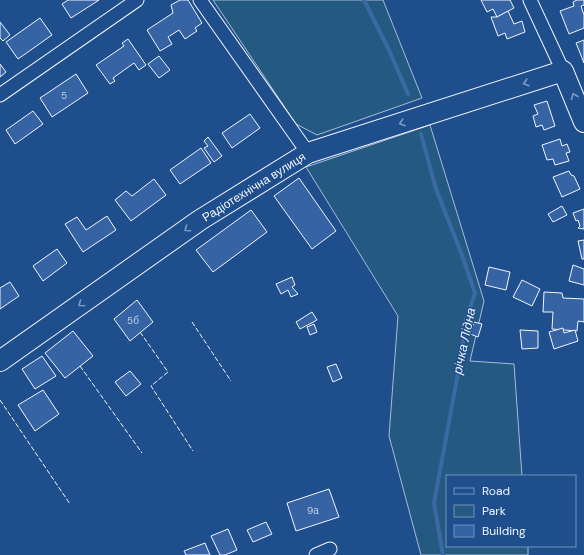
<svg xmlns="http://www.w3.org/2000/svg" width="584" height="555" viewBox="0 0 584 555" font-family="'DM Sans',sans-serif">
  <rect width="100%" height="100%" fill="#1f4e8c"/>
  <g fill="#245a82" stroke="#a8bbd7">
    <polygon points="213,0 383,0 422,98 317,135 296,124"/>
    <polygon points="430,125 484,301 470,361 514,364 522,476 447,476 447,546 528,546 528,555 421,555 389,436 398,316 306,167"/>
  </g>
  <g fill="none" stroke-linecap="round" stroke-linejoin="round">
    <g stroke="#3b69a3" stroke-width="4">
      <polyline points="364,0 390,52 408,94"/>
      <polyline points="421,134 436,189 462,255 475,293 466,320 461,357 434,503 443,555"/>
    </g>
  </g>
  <g fill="#3563a3" stroke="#f2f6ff">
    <polygon points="68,0 99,0 71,18 62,4"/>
    <polygon points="180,0 188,0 202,23 195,28 197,31 185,39 179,30 168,37 172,44 160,51 147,30 173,13 171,5"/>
    <polygon points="481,0 510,0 514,8 497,17 493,9 487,12"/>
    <polygon points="577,0 584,0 584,5 581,6 584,15 584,28 569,34 560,11 574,6 573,2"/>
    <polygon points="508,11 514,24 522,21 525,32 507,39 505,33 498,36 491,17 497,17"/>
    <polygon points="40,18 52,35 18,59 6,42"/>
    <polygon points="0,22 10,35 3,41 0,38"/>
    <polygon points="128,39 146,65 139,70 134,63 113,78 115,81 110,84 96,65 124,46 122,43"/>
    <polygon points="584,40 584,63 576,43"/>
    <polygon points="159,56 170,70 159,78 148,64"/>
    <polygon points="0,64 6,72 0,77"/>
    <polygon points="76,74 88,93 52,117 40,98"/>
    <polygon points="547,101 555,126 544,130 542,125 536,127 533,116 538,114 534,105"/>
    <polygon points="33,111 43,124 15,144 6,130"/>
    <polygon points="250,114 260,128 232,148 222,133"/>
    <polygon points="208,137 222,156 214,162 204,148 208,146 204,141"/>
    <polygon points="560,139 562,146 567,144 570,152 566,153 569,161 555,165 553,159 547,160 542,145"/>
    <polygon points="201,148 211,163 180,184 170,170"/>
    <polygon points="569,171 571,175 574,176 580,189 562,197 553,177"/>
    <polygon points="299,178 336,231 312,249 274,196"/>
    <polygon points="154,179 166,195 131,221 115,200 126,191 132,196"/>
    <polygon points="562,206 567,215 553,222 548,214"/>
    <polygon points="584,209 584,229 578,228 580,226 578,220 576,221 573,213"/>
    <polygon points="251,210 267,232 213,272 196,250"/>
    <polygon points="107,216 116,230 83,252 65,224 77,217 86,230"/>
    <polygon points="584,240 584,259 582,259 578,241"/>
    <polygon points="57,249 67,263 43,281 33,266"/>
    <polygon points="573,265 584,269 584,285 569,281"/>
    <polygon points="489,267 510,272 506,290 485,285"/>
    <polygon points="292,277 295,285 292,287 298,294 291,297 288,290 281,294 276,284"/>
    <polygon points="522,280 540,289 532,306 513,297"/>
    <polygon points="10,282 19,296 0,309 0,288"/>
    <polygon points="544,292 562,293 563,298 584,299 584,322 578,321 577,331 552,329 553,312 543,312"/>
    <polygon points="137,300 153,322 130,341 114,319"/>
    <polygon points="312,312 317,320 300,329 296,322"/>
    <polygon points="474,322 482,324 478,337 470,334"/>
    <polygon points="314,324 317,332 310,335 307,327"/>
    <polygon points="563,328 564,333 575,330 578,341 554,349 549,332"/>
    <polygon points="520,330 538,331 538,348 522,349"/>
    <polygon points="73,331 93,356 65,378 45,353"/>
    <polygon points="42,356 56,376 35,389 22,369"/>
    <polygon points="336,364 342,378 333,382 327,367"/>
    <polygon points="130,371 141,384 126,396 115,382"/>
    <polygon points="43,390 59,414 35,431 18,405"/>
    <polygon points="329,489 339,517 296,531 287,503"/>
    <polygon points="266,522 272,534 253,542 247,530"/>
    <polygon points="228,529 237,550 225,555 220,555 211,536"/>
    <polygon points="205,543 210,555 186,555 184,551"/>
  </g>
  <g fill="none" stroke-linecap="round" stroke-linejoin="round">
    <defs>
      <g id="minor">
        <polyline points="200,0 308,153"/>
        <polyline points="530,0 563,71"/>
        <polyline points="0,95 137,0"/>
        <polyline points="316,555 330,549"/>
      </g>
      <polyline id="primary" points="0,361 200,220 308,153 563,71 584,122"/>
    </defs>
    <use href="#minor" stroke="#f2f6ff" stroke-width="15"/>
    <use href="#primary" stroke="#f2f6ff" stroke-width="22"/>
    <use href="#minor" stroke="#1f4e8c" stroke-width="13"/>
    <use href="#primary" stroke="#1f4e8c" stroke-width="20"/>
    <g stroke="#f2f6ff" stroke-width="1" stroke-dasharray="5 2" stroke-linecap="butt">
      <polyline points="192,322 231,381"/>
      <polyline points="140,332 168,372 151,386 193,451"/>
      <polyline points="80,366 142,453"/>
      <polyline points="0,400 70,504"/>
    </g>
  </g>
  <defs><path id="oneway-chevron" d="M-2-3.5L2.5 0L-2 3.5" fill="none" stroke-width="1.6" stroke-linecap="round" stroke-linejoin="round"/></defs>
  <g stroke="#7e9ac0">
    <use href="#oneway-chevron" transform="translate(526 83) rotate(162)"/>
    <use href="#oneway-chevron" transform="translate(574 96) rotate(-112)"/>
    <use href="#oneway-chevron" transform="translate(402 123) rotate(162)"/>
    <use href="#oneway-chevron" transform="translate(187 229) rotate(145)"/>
    <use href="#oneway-chevron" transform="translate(81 304) rotate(145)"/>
  </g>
  <g text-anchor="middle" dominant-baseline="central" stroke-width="3" stroke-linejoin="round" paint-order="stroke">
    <g font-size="10" fill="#c3d1e8">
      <text x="64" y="95">5</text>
      <text x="133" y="320">5б</text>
      <text x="313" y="510">9а</text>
    </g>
    <g font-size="12" fill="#f2f6ff" stroke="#1f4e8c">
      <text transform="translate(254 187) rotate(-32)">Радіотехнічна вулиця</text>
    </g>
    <g font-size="13" font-style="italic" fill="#f2f6ff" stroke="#1f4e8c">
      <text transform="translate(464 341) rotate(-78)">річка Лідна</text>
    </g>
  </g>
  <rect x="446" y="475" width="130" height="72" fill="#1f4e8c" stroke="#7391ba"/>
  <rect x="454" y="488" width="20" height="6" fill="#1f4e8c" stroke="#7391ba"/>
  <text x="482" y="495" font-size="12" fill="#f2f6ff">Road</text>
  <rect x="454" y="505" width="20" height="12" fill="#245a82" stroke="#7391ba"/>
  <text x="482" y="515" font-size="12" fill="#f2f6ff">Park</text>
  <rect x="454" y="525" width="20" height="12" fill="#3563a3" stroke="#7391ba"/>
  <text x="482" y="535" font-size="12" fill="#f2f6ff">Building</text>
</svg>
